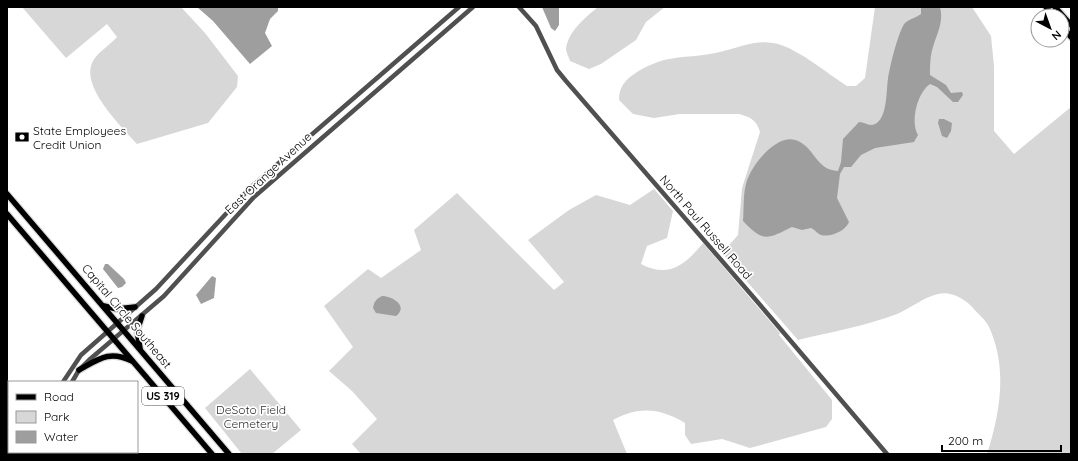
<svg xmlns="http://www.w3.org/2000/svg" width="1078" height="461" viewBox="0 0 1078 461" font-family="Quicksand,sans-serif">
  <rect width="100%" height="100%" fill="#fff"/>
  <g fill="#d7d7d7">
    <path d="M22,7h159l24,26 33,43 -1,11 -29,36 -71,21c-15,-17 -58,-58 -44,-83 5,-9 17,-16 24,-24l-10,-13 -41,34z"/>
    <path d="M598,7h67l-19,15 -10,18 -35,24 -12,5 -19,-8c-1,-4 -4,-9 -4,-12 2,-18 20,-32 32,-42z"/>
    <path d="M875,7h97l19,29 3,30v65l20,23 57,-47v347h-84c13,-41 21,-86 2,-127 -3,-7 -11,-13 -16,-19 -8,-9 -22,-17 -35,-14 -14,3 -27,14 -41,20 -32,12 -66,18 -99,26l-76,-87 16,-18 4,-47 18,-56c-3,-11 -9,-15 -21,-18h-59l-26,4 -21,-4 -14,-14c0,-14 7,-21 18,-28 33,-20 50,-12 83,-20 18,-4 34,-12 53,-9 22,3 55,31 74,43h9l9,-8z"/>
    <path d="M654,189l19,22 -6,27 -20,8 -6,18c28,15 45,0 62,-21l77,90 -1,2 53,65v19l-6,8 -76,21 -28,-9 -31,5 -6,-9v-12c-25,-15 -46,-17 -72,-3l14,34h-266l-9,-10 25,-25 -25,-28 -23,-20 24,-24 -29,-41 44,-37 13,9 40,-28 -7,-20 43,-37 97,97 10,-8 -36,-42 41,-30 27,-15 34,10z"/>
    <polygon points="250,369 301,430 272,454 242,454 205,408"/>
  </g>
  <g fill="#9e9e9e">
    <polygon points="197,7 278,7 278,11 270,19 265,33 272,46 250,64 213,21"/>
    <polygon points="542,7 559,7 559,25 555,31 551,28"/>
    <path d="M921,7h19c4,15 -3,26 -7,40 -3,9 -3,19 -3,28l16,10 5,8 11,-1 1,3 -5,7h-5l-16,-15 -7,-3c-13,9 -20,38 -12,51l-4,7 -39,6 -14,7 -10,12h-7l-4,7 -3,24 12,24c-3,9 -21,17 -30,12 -3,-2 -4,-4 -8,-6l-9,2 -10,-3c-25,12 -28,16 -49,-6 1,-12 0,-26 3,-37 4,-18 33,-55 54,-42 15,8 17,28 38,29l3,-9 2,-23 16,-17c5,0 8,3 12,3 17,-1 15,-35 17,-46 1,-10 11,-50 17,-56 4,-4 11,-5 16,-9z"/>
    <polygon points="939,119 944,119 952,123 951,131 947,138 942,136 938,123"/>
    <polygon points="105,264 108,264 124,279 126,283 122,287 118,288 103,269"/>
    <polygon points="212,276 216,278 214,298 201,304 196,295"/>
    <path d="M382,296c10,0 27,10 14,20l-20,-3 -3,-5c1,-6 3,-9 9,-12z"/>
    <polygon points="53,452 136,452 136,454 52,454"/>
  </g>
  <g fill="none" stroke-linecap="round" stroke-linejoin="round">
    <defs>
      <g id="major">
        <polyline points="1046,7 1053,16"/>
        <polyline points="1055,7 1071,25"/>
        <polyline points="1062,26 1071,37"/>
        <polyline points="7,194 229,454"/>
        <polyline points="7,214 212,454"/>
        <polyline points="104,306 117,309 135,307"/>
        <polyline points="140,348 137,331 142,316"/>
        <path d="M79,370c20,-11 30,-20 53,-9"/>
      </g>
    </defs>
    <use href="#major" stroke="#dbdbdb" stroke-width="8"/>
    <g stroke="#505050" stroke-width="4.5">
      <polyline points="519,7 536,26 557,70 566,81 755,299 887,454"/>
      <polyline points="63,382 81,355 156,289 250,188 459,7"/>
      <polyline points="72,382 79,370 89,360 164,296 254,197 473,7"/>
      <polyline points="25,454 26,452"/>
      <polyline points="32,454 33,452"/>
    </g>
    <use href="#major" stroke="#000" stroke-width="5.5"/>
  </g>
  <defs>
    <symbol id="bank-bare" viewBox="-9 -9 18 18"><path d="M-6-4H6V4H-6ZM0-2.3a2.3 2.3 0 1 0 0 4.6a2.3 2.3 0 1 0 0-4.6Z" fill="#000" stroke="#fff" stroke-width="2.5" paint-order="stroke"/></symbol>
  </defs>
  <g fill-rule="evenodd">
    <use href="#bank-bare" x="12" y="127" width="20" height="20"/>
  </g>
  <g text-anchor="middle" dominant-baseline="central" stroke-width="3.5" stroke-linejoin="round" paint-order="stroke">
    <rect fill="#fff" stroke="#4c4c4c" stroke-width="1" x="142" y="387" width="42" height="18" rx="3"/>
    <g font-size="11" font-weight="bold" fill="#000">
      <text x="163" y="396">US 319</text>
    </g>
    <g font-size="12" fill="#000" stroke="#fff" text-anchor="start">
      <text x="33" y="130">State Employees<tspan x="33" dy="14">Credit Union</tspan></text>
    </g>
    <g font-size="12" fill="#000" stroke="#fff">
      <text transform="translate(268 173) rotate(-43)">East Orange Avenue</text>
      <text transform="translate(706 227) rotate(49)">North Paul Russell Road</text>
      <text transform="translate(127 316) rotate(50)">Capital Circle Southeast</text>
    </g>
    <g font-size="12" fill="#2e2e2e" stroke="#fff">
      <text x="251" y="409">DeSoto Field<tspan x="251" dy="14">Cemetery</tspan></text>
    </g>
  </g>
  <rect width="1078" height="461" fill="none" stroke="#000000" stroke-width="16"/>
  <rect x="8" y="381" width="130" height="72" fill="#ffffff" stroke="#999999"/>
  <rect x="16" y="394" width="20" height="6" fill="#000000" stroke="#999999"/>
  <text x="44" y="401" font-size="12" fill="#000000">Road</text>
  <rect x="16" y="411" width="20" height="12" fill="#d7d7d7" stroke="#999999"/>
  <text x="44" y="421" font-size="12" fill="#000000">Park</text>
  <rect x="16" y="431" width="20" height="12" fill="#9e9e9e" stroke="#999999"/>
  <text x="44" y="441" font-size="12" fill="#000000">Water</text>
  <g transform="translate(1050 28) rotate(139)"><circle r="19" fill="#ffffff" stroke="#999999"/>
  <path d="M0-3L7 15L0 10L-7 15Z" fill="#000000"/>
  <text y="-6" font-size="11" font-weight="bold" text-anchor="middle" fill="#000000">N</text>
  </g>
  <path d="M942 445v6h119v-6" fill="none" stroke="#000000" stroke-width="2"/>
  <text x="948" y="445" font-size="12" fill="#000000" stroke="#ffffff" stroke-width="3" paint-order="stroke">200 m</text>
</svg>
